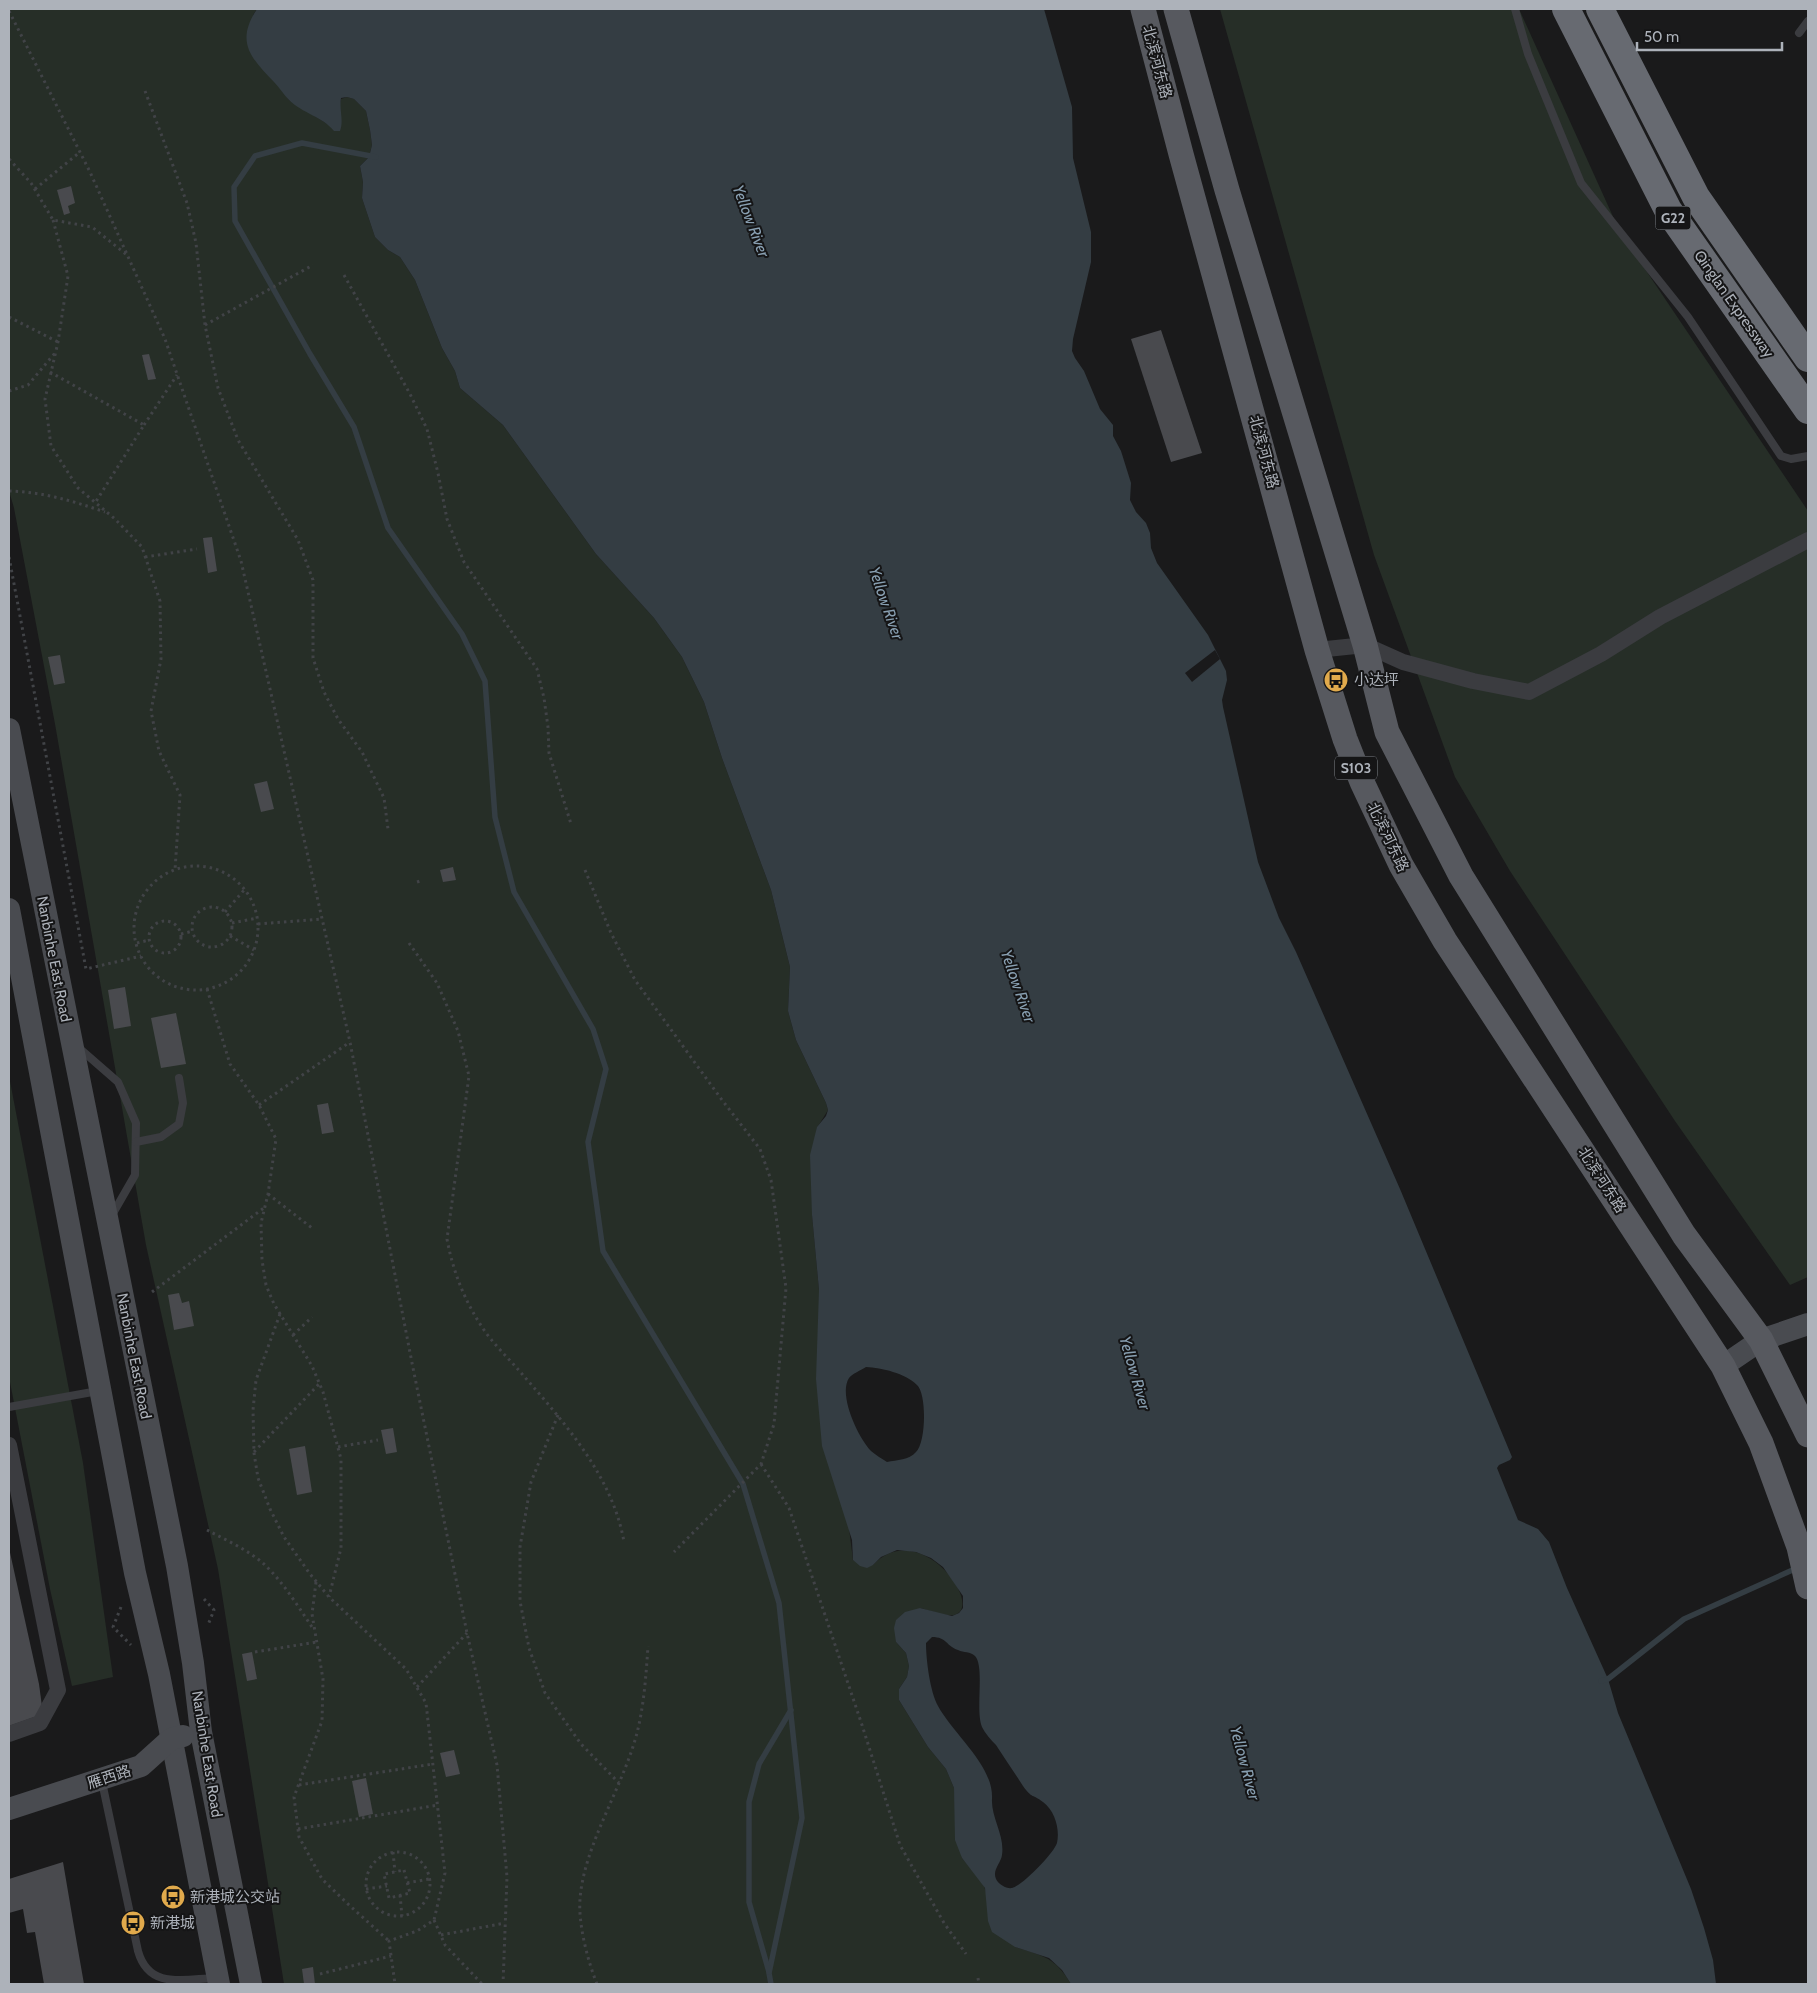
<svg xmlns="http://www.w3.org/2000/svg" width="1817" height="1993" viewBox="0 0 1817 1993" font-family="Cabin,'Noto Sans SC',sans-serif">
  <rect width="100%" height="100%" fill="#1a1a1b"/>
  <g fill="#262e27">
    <path d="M9,9h248l-4,6 30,76 6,9 40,25 12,-9 -2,-9 2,-8 6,-2 7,2 12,12 4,19 2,15 -3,12 -9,9 3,16 -1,16 13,39 13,13 12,7 15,23 27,68 13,23 5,17 43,37 93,129 58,64 28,39 22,45 18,56 49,132 19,77 -2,44 8,29 30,63 2,7 -11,18 -5,87 7,75 34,270 20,5c47,-49 113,42 81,50 -9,2 -25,-5 -34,-7l-24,34 10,11 3,13 -2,11 -8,12v11l29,47 18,22 8,19 8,70 21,25 4,12 28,52c28,9 40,10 56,37h-787l-66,-415 -72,-324 -91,-521 -41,-216 -5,-17z"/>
    <polygon points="1220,9 1519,9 1620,232 1808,511 1808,1277 1790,1285 1675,1121 1510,871 1455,777 1374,555"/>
    <polygon points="9,1076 83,1463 113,1677 72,1686 50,1589 9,1377"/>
  </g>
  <path fill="#343d43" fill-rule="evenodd" d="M257,9h787l28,98 1,51 18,74v30l-18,77 -1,12 3,7 9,13 16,38 13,16v11l8,15 10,32 -1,17 6,12 10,11 4,10 1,15 6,15 51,72 18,36 1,9 -5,20 1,7 35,155 21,56 17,34 104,237 112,268 -2,3 -11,5 -2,3 21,52 20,9 11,13 18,46 41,91 10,34 73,176 13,39 9,32 3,24h-645l-9,-14 -13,-12 -34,-11 -23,-15 -4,-11 -3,-33 -23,-30 -7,-18 -1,-52 -8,-19 -18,-22 -29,-47v-11l8,-12 2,-11 -3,-13 -10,-11 -2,-14 2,-8 9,-8 15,-4 32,8 7,-3 4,-5v-12l-20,-29 -12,-9 -15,-6 -19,-2 -16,7 -8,8 -6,3 -7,-2 -7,-6 -1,-20 -30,-94 -6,-67 3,-89 -7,-75 -2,-60 7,-28 9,-11 2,-6 -2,-7 -30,-63 -8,-29 2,-44 -19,-77 -49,-132 -18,-56 -22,-45 -28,-39 -58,-64 -93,-129 -43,-37 -5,-17 -13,-23 -27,-68 -15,-23 -12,-7 -13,-13 -13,-39 1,-16 -3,-16 9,-9 3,-12 -2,-15 -4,-19 -12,-12 -7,-2 -6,1c-2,12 3,22 -1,33h-6c-11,-14 -32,-18 -45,-31 -5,-5 -9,-12 -15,-18 -23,-24 -39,-40 -17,-73zM866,1367c16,1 39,6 51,18 10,9 9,58 -1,67 -7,8 -19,8 -29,10 -5,-3 -11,-7 -16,-11 -13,-14 -33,-56 -22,-73 3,-4 12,-8 17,-11zM932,1637c15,0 14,9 26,13 6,3 12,1 17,6 10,11 0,54 7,71 3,6 9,13 14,18 9,14 18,27 27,41 9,13 10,8 20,16 12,9 17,27 14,41 -3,10 -35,43 -45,45 -5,1 -13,-3 -16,-9 -4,-9 5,-16 6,-24 3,-20 -11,-37 -10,-56 2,-33 -38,-64 -54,-93 -8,-14 -12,-46 -12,-63z"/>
  <polygon fill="#1a1a1b" points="1215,650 1220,659 1192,682 1185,673"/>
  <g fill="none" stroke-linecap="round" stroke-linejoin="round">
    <g stroke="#343d43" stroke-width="5.5">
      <polyline points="376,157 302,143 255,156 234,187 235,221 310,354 354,427 388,528 462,634 485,681 495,817 514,892 593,1029 606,1069 588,1142 603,1251 743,1484 779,1603 802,1818 769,1973 771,1984"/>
      <polyline points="1601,1681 1608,1679 1684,1619 1797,1568"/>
      <polyline points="769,1972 749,1902 749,1802 759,1764 791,1710"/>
    </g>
  </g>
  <g fill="#494a4e">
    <polygon points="71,186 75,203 68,206 70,213 64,215 57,190"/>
    <polygon points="1161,330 1202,453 1171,462 1131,339"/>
    <polygon points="149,354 156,379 148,380 142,355"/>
    <polygon points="212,537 217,571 208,573 203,538"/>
    <polygon points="60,655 65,683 54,685 48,657"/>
    <polygon points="267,781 274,809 261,812 254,784"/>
    <polygon points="453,867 456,880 443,882 440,870"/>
    <polygon points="125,987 131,1026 114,1029 108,990"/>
    <polygon points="176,1013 186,1064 161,1068 151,1018"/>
    <polygon points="328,1103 334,1132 322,1134 317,1105"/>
    <polygon points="179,1293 182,1303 189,1301 194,1326 174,1330 168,1295"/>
    <polygon points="393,1428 397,1452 386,1454 381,1430"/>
    <polygon points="305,1446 312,1492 297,1495 289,1449"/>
    <polygon points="9,1548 39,1684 43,1714 9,1726"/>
    <polygon points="252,1652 257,1679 247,1681 242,1654"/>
    <polygon points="454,1750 460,1774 446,1777 440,1753"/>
    <polygon points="366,1778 373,1814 359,1817 352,1781"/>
    <polygon points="63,1862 73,1921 84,1984 44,1984 35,1932 27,1933 23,1909 9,1913 9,1879"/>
    <polygon points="313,1967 315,1984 304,1984 302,1969"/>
  </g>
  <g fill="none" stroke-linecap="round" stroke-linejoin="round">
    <g stroke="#414347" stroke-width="3" stroke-dasharray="2.5 4" stroke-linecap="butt">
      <polyline points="9,11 90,172 165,339 241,561 350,1042 413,1368 467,1633 497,1765 507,1877 503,1984"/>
      <polyline points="145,91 187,203 196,243 205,325 218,388 238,440 298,540 313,580 313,658 324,692 338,719 362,752 384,798 388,829"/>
      <polyline points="9,159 31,183 53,220 92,227 127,255"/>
      <polyline points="35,189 80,152"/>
      <polyline points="53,220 68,276 58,342 45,399 51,446 78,488 115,519 142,547 160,601 161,659 151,711 159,751 180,795 175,870"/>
      <polyline points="344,275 410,394 427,429 438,473 447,519 464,562 537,669 544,698 548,727 549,753 571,824"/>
      <polyline points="9,317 58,342"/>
      <polyline points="205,325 313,265"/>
      <polyline points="50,372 144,425 95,503"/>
      <polyline points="9,391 28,385 55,353"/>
      <polyline points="144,425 177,375"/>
      <path d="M9,491c34,1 64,10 96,21"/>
      <polyline points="9,557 86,969 141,956"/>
      <polyline points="145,557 197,549"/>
      <circle cx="196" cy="928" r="62"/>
      <polyline points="585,870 611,933 635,980 722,1100 760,1149 771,1180 786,1288 774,1424 761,1464 674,1552"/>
      <polyline points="417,882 420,881"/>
      <circle cx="212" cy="927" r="20"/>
      <polyline points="225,912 245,889"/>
      <circle cx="165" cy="937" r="16"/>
      <polyline points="232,923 257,918"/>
      <polyline points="258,924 322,919"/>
      <polyline points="181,934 193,931"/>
      <polyline points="230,936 254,950"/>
      <polyline points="137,943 149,940"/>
      <path d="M409,943l28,40 21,48 11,45 -22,163c6,33 18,63 37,91 9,13 21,25 32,37 44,51 96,106 108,175"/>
      <polyline points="207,989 230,1064 259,1105 276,1139 268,1194 261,1223 262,1260 266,1285 274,1304 312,1366 323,1392 341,1459 341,1548 329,1597"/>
      <polyline points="259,1105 350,1042"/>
      <polyline points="268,1194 312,1228"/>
      <polyline points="152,1292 265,1207"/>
      <polyline points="280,1314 256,1380 253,1410 254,1453 258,1478 270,1509 284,1537 310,1574 329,1597 406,1669 426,1703 445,1873 434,1920 417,1931 389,1941 395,1984"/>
      <polyline points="293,1335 312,1317"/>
      <polyline points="558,1415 531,1482 520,1547 520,1601 529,1648 545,1693 581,1744 619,1783"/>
      <polyline points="338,1447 378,1440"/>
      <polyline points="254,1452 319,1384"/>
      <polyline points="761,1464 789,1508 862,1725 900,1845 944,1923 966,1954"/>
      <path d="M207,1530c19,10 41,20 57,34 20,19 35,44 50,66"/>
      <polyline points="316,1582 312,1614 323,1679 322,1721 294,1797 299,1837 322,1879 349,1905 389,1941"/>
      <polyline points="204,1599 214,1610 208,1625"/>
      <polyline points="121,1607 113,1627 131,1645"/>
      <polyline points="255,1652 317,1642"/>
      <polyline points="417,1687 467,1633"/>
      <polyline points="299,1785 433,1764"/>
      <polyline points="298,1829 438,1805"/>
      <circle cx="398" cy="1884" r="32"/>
      <polyline points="393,1852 395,1872"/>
      <polygon points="404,1870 410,1893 389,1898 384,1874"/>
      <polyline points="407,1883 429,1879"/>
      <polyline points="366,1889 387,1886"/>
      <polyline points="400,1895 402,1916"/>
      <polyline points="434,1920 445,1945 482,1984"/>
      <polyline points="441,1935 505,1923"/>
      <polyline points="320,1974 391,1956"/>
      <polyline points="978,1978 979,1984"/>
      <path d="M597,1984c-9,-22 -19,-60 -17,-85 4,-54 43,-112 57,-166 7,-28 9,-57 11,-87"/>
    </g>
    <g stroke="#3b3c40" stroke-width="8">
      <polyline points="1515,9 1528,54 1581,183 1688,317 1781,456 1791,459 1808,456"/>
      <polyline points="1799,33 1808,21"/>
      <polyline points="79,1048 118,1082 136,1123 135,1175 112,1215"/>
      <polyline points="136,1142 161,1137 179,1124 183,1103 179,1078"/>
      <polyline points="9,1407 98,1391"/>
      <path d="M102,1782l36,169c11,39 46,28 77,27"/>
    </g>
    <g stroke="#3b3c40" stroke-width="16">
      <polyline points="1317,650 1365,645 1403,662 1473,681 1529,692 1601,654 1660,617 1808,540"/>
      <polyline points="9,1445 58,1690 40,1723 9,1734"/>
    </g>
    <g stroke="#494b50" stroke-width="22">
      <polyline points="9,729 177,1566 193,1663 201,1732 251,1984"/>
      <polyline points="9,909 135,1573 159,1674 219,1984"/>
      <polyline points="1723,1366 1761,1340 1808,1324"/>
      <polyline points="9,1809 141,1766 171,1739 183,1736"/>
    </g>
    <g stroke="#57595f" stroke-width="25">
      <polyline points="1143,9 1181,154 1317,650 1345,739 1362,782 1401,865 1445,941 1723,1366 1761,1443 1799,1547 1808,1587"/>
      <polyline points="1176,9 1227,190 1365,645 1387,732 1461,876 1684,1235 1761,1340 1808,1435"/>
    </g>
    <g stroke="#676a71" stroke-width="28">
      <polyline points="1566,9 1668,210 1808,410"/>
      <polyline points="1600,9 1696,197 1808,358"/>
    </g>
  </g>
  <defs>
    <symbol id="bus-disc" viewBox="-11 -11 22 22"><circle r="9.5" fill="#e1aa4c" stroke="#151516"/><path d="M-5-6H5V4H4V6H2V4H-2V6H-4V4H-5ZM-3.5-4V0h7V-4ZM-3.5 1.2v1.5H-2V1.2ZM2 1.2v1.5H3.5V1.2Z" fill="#111"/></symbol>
  </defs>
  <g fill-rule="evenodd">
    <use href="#bus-disc" x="1322" y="666" width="28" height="28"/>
    <use href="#bus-disc" x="159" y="1883" width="28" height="28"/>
    <use href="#bus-disc" x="119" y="1909" width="28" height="28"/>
  </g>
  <g text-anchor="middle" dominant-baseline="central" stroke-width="4" stroke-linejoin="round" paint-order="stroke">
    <g fill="#151516" stroke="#7f8389" stroke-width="1">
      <rect x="1655.5" y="206.5" width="35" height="23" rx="4"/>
      <rect x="1335" y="756.5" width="42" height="23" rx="4"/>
    </g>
    <g font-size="14" font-weight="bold" fill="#adb2ba">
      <text x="1673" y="218">G22</text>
      <text x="1356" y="768">S103</text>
    </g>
    <g font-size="15" fill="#adb2ba" stroke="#151516">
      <text transform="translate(1157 62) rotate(75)">北滨河东路</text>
      <text transform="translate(1734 304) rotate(55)">Qinglan Expressway</text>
      <text transform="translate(1264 452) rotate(75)">北滨河东路</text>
      <text transform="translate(1388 837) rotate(64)">北滨河东路</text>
      <text transform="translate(54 959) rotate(79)">Nanbinhe East Road</text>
      <text transform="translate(1602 1180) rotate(57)">北滨河东路</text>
      <text transform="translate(134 1356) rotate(79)">Nanbinhe East Road</text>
      <text transform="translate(207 1754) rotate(81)">Nanbinhe East Road</text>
      <text transform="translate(109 1777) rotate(-18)">雁西路</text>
    </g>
    <g font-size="15" fill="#adb2ba" stroke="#151516" text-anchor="start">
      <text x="1354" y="680">小达坪</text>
      <text x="190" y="1897">新港城公交站</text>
      <text x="150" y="1923">新港城</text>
    </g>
    <g font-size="16" font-style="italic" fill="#889fb1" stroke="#151516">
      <text transform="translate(751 221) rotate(69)">Yellow River</text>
      <text transform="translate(886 603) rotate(71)">Yellow River</text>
      <text transform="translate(1018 986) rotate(71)">Yellow River</text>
      <text transform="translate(1135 1373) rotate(74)">Yellow River</text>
      <text transform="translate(1245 1763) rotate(75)">Yellow River</text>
    </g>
  </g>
  <rect width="1817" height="1993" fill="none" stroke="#adb2ba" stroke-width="20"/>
  <path d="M1637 42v8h145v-8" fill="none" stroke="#adb2ba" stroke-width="2.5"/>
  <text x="1644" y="42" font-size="15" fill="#adb2ba" stroke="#151516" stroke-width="4" paint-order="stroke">50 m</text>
</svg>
